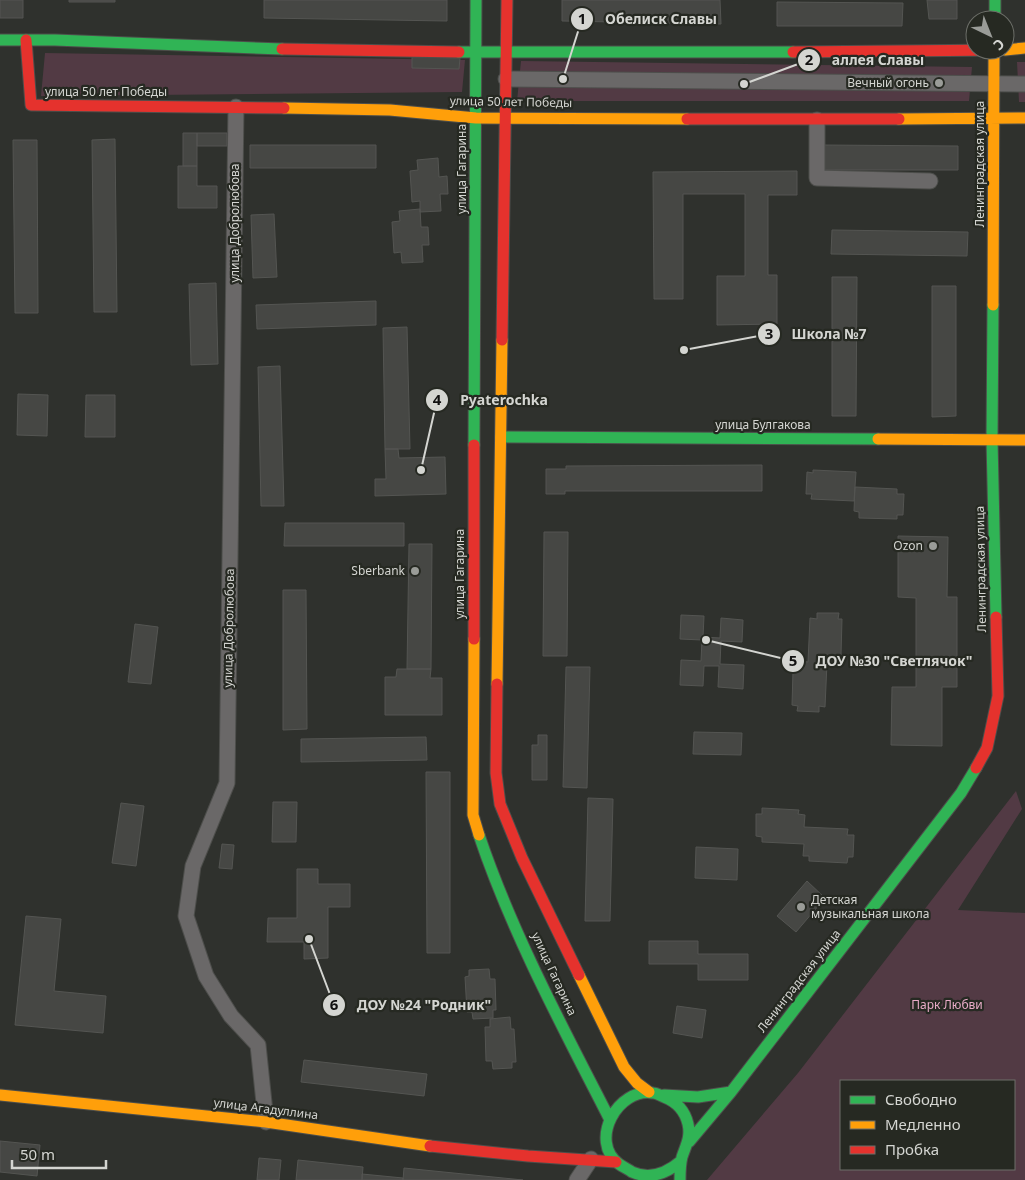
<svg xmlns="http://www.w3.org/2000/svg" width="1025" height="1180" font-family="'Noto Sans',sans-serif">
	<rect width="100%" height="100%" fill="#2f312d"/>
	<path fill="#523a44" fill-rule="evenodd" d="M 45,53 L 465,60 L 462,92 L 41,96 Z
		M 521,61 L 972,67 L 969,101 L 517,101 Z
		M 1017,62 L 1025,62 L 1025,102 L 1019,102 Z
		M 1016,791 L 1022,809 L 958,910 L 1025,913 L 1025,1180 L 707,1180 L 798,1073 ZM 1014,1081 L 1014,1169 L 841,1169 L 841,1081 Z"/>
	<path fill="#464744" stroke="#545552" d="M 0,0 L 23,0 L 23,18 L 0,18 Z
		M 69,0 L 115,0 L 115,2 L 69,2 Z
		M 264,0 L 447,0 L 447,21 L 264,18 Z
		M 562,0 L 720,0 L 721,24 L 562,21 Z
		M 927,0 L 957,0 L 957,19 L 929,19 Z
		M 777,2 L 903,3 L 902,26 L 777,26 Z
		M 412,57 L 460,58 L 459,69 L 412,68 Z
		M 183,133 L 197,133 L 197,166 L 183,166 Z
		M 197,133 L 227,133 L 227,146 L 197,146 Z
		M 115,139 L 117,312 L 94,312 L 92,140 Z
		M 13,140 L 37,140 L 38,313 L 15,313 Z
		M 250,145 L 376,145 L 376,168 L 250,168 Z
		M 822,145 L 958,146 L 958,170 L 822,170 Z
		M 438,158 L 439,177 L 447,176 L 448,194 L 440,194 L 441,211 L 420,212 L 420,201 L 412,202 L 410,171 L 418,170 L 417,160 Z
		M 178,166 L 197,166 L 197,186 L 217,186 L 217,208 L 178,208 Z
		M 797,171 L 797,195 L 768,195 L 768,275 L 777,275 L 777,324 L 717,325 L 717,276 L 745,276 L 745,194 L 683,194 L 683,299 L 654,299 L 653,172 Z
		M 420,209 L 421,227 L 428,227 L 429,245 L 422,245 L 423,262 L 402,263 L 401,252 L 394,253 L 392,222 L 400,221 L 399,211 Z
		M 274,214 L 277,277 L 253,278 L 251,215 Z
		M 832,230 L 968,232 L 967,256 L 831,254 Z
		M 832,277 L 857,277 L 856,416 L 832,416 Z
		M 216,283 L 218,364 L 191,365 L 189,284 Z
		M 932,286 L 956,286 L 956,416 L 932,417 Z
		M 376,301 L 376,325 L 257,329 L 256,305 Z
		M 407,327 L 410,449 L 385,449 L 383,328 Z
		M 280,366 L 284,506 L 261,506 L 258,367 Z
		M 18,394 L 48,395 L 47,436 L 17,435 Z
		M 86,395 L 115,395 L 115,437 L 85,437 Z
		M 385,449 L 398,449 L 399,458 L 445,457 L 446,494 L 375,496 L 375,479 L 386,479 Z
		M 762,465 L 762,491 L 565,491 L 565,494 L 546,494 L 546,469 L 566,469 L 566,466 Z
		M 813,470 L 856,472 L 854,501 L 811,499 L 812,494 L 806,494 L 807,472 L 813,473 Z
		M 855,487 L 897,489 L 897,494 L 904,494 L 903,515 L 897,515 L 897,519 L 859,518 L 859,512 L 854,511 Z
		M 285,523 L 404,523 L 404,546 L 284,546 Z
		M 544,532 L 568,532 L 567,656 L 543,656 Z
		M 898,536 L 948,537 L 947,597 L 957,597 L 957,687 L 942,687 L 942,746 L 891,745 L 892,687 L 916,687 L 916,598 L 898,597 Z
		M 409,544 L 432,544 L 431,669 L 407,669 Z
		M 283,590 L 306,590 L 307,729 L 283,730 Z
		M 817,613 L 839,613 L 838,619 L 842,619 L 841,655 L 836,655 L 836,663 L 827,663 L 825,707 L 819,706 L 819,712 L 797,711 L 798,706 L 792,705 L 793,671 L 799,671 L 799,661 L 808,662 L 810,618 L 817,619 Z
		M 681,615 L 704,616 L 703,637 L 720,638 L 721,618 L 743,620 L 742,642 L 721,641 L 720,664 L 744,665 L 743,689 L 718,687 L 719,666 L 704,666 L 703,686 L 680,685 L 681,660 L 701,661 L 702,640 L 680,639 Z
		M 135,624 L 158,627 L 151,684 L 128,682 Z
		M 566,667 L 590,667 L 587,788 L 563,787 Z
		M 397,669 L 431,669 L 430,678 L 442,678 L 442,715 L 385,715 L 385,677 L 396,677 Z
		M 694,732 L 742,733 L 741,755 L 693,754 Z
		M 538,735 L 547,735 L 547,780 L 532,780 L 532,745 L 538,745 Z
		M 426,737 L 427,760 L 301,762 L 301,739 Z
		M 426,772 L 450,772 L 450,953 L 427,953 Z
		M 588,798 L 613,799 L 610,921 L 585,921 Z
		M 273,802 L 297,802 L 296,842 L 272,842 Z
		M 121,803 L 144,806 L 136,866 L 112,863 Z
		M 762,808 L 799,810 L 798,814 L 805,815 L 804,827 L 848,829 L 847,835 L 854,835 L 853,857 L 848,857 L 847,863 L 809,861 L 809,856 L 803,856 L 804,844 L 762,842 L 762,837 L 756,836 L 756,814 L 762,814 Z
		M 222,844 L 234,845 L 232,869 L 219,868 Z
		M 696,847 L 738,849 L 737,880 L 695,878 Z
		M 297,869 L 318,869 L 318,884 L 350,884 L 350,907 L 328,907 L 328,958 L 304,959 L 304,942 L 267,942 L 268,918 L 297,918 Z
		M 807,881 L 825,898 L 796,932 L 777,916 Z
		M 26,916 L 61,919 L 54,991 L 106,996 L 103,1033 L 15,1025 Z
		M 649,941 L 698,941 L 698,954 L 748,954 L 748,980 L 698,980 L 698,964 L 649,964 Z
		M 489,969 L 490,979 L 495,979 L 496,1010 L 493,1010 L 493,1018 L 473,1019 L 472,1012 L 467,1012 L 465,977 L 469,976 L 469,970 Z
		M 677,1006 L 706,1010 L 702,1038 L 673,1033 Z
		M 510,1017 L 511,1029 L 514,1029 L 516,1062 L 512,1062 L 512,1068 L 493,1069 L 492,1061 L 486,1061 L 485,1027 L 490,1027 L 490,1019 Z
		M 304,1060 L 427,1074 L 424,1096 L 301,1082 Z
		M 0,1141 L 40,1145 L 37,1176 L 0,1172 Z
		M 259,1158 L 281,1160 L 279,1180 L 257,1180 Z
		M 298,1160 L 363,1167 L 362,1180 L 296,1180 Z
		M 404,1168 L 523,1180 L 403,1180 Z
		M 362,1174 L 403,1178 L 403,1180 L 362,1180 Z"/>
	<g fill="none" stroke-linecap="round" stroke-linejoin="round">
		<g stroke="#4d4e4b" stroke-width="17">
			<path id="street" d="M 506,79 L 1025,84
				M 236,107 L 227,783 L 193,866 L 186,916 L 206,976 L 231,1016 L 258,1045 L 266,1122
				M 817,120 L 817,178 L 930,181
				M 577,1180 L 591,1159"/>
		</g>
		<g stroke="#4d4e4b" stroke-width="13">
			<path id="fast" d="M 995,0 L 995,20
				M 0,40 L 55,40 L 282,49
				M 459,52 L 793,52
				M 993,305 L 992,440 L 996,617
				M 501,437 L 878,439
				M 474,445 L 476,0
				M 479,835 C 512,933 562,1026 609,1118
				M 664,1095 L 698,1097 L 731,1092
				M 689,1142 L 731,1092 L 961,793 L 976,768
				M 680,1180 C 680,1172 680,1165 682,1157 C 686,1145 691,1137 688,1124 C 685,1111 677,1102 664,1097 C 661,1096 657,1093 653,1093 C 618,1087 588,1141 619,1164 C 623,1167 628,1169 632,1172 C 650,1180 667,1173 681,1161"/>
		</g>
		<g stroke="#4d4e4b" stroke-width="13">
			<path id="slow" d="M 1005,50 L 1025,48
				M 284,108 L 390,110 L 476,118 L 687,119
				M 899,119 L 1025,118
				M 993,305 L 994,50
				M 878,439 L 1025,440
				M 474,639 L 473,815 L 479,835
				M 497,684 L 502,340
				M 579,975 L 624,1067 L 637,1083 L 649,1092
				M 0,1095 L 266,1122 L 430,1146"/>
		</g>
		<g stroke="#4d4e4b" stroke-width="13">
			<path id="jam" d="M 26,40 L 31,105 L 284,108
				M 282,49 L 459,52
				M 793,52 L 999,50
				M 687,119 L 899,119
				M 502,340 L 507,0
				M 474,639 L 474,445
				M 497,684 L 496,773 L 500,804 L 522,858 L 579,975
				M 976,768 L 987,748 L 998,696 L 996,617
				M 430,1146 L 528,1156 L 616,1162"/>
		</g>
		<use href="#street" stroke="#6a6868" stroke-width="15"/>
		<use href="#fast" stroke="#30b455" stroke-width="11"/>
		<use href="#slow" stroke="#ff9f0a" stroke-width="11"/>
		<use href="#jam" stroke="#e5322d" stroke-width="11"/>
	</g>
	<g fill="#9a9c98" stroke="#262922" stroke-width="2">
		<circle cx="939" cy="83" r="5"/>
		<circle cx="933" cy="546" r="5"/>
		<circle cx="415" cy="571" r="5"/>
		<circle cx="801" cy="907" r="5"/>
	</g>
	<g text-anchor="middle" stroke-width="4.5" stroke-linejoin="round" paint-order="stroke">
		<g font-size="12" fill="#d4d5d1" stroke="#262922" text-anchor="end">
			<text x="929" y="87">Вечный огонь</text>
			<text x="923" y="550">Ozon</text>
			<text x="405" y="575">Sberbank</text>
			<text x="811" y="904" text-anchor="start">Детская<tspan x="811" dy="14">музыкальная школа</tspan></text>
		</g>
		<g font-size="12" fill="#d4d5d1" stroke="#262922">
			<text x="106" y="96">улица 50 лет Победы</text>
			<text transform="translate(511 102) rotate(1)" y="4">улица 50 лет Победы</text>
			<text transform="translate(980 164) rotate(-90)" y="4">Ленинградская улица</text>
			<text transform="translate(462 169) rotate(-90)" y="4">улица Гагарина</text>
			<text transform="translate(235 223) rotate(-90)" y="4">улица Добролюбова</text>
			<text x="763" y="429">улица Булгакова</text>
			<text transform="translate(981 569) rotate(-91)" y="4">Ленинградская улица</text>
			<text transform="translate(460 574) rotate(-90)" y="4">улица Гагарина</text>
			<text transform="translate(229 628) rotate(-89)" y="4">улица Добролюбова</text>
			<text transform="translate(554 974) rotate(65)" y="4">улица Гагарина</text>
			<text transform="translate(799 981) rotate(-52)" y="4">Ленинградская улица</text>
			<text transform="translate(266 1109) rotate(7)" y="4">улица Агадуллина</text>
		</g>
		<g font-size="12" fill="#e8abc7" stroke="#262922">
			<text x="947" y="1009">Парк Любви</text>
		</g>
	</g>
	<path fill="none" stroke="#d4d5d1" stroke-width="2" d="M563 79L582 19M744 84L809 60M684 350L769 334M421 470L437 400M706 640L793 661M309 939L334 1005"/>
	<g fill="#d4d5d1" stroke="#262922" stroke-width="2">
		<circle cx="563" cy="79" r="5"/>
		<circle cx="744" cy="84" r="5"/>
		<circle cx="684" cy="350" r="5"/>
		<circle cx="421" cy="470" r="5"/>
		<circle cx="706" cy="640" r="5"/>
		<circle cx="309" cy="939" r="5"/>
		<circle cx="582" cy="19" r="12"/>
		<circle cx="809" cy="60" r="12"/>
		<circle cx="769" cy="334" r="12"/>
		<circle cx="437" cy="400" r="12"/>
		<circle cx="793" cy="661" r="12"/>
		<circle cx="334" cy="1005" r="12"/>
	</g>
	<g font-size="15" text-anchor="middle" font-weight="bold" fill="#111">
		<text x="582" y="24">1</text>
		<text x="809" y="65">2</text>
		<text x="769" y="339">3</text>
		<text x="437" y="405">4</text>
		<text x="793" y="666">5</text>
		<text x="334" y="1010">6</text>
	</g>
	<g font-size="14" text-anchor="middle" font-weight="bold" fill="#d4d5d1" stroke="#262922" stroke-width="4.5" stroke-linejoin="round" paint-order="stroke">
		<text x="661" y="24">Обелиск Славы</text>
		<text x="878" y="65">аллея Славы</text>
		<text x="829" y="339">Школа №7</text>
		<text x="504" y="405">Pyaterochka</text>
		<text x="894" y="666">ДОУ №30 "Светлячок"</text>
		<text x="424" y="1010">ДОУ №24 "Родник"</text>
	</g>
	<rect x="840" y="1080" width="175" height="90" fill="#262922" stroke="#6c6e68"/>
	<rect x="850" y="1096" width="25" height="8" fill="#30b455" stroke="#6c6e68"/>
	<text x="885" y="1105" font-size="15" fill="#d4d5d1">Свободно</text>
	<rect x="850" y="1121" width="25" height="8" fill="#ff9f0a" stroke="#6c6e68"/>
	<text x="885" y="1130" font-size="15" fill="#d4d5d1">Медленно</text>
	<rect x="850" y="1146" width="25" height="8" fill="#e5322d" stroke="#6c6e68"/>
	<text x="885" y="1155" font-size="15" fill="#d4d5d1">Пробка</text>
	<g transform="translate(990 35) rotate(137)"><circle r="24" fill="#262922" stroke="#6c6e68"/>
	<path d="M0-4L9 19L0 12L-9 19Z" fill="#9a9c98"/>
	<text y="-8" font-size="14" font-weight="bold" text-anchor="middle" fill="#d4d5d1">С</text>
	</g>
	<path d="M12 1160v8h94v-8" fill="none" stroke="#d4d5d1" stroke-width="2.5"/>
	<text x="20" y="1160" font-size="15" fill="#d4d5d1" stroke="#262922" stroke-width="4" paint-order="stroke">50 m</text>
</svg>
